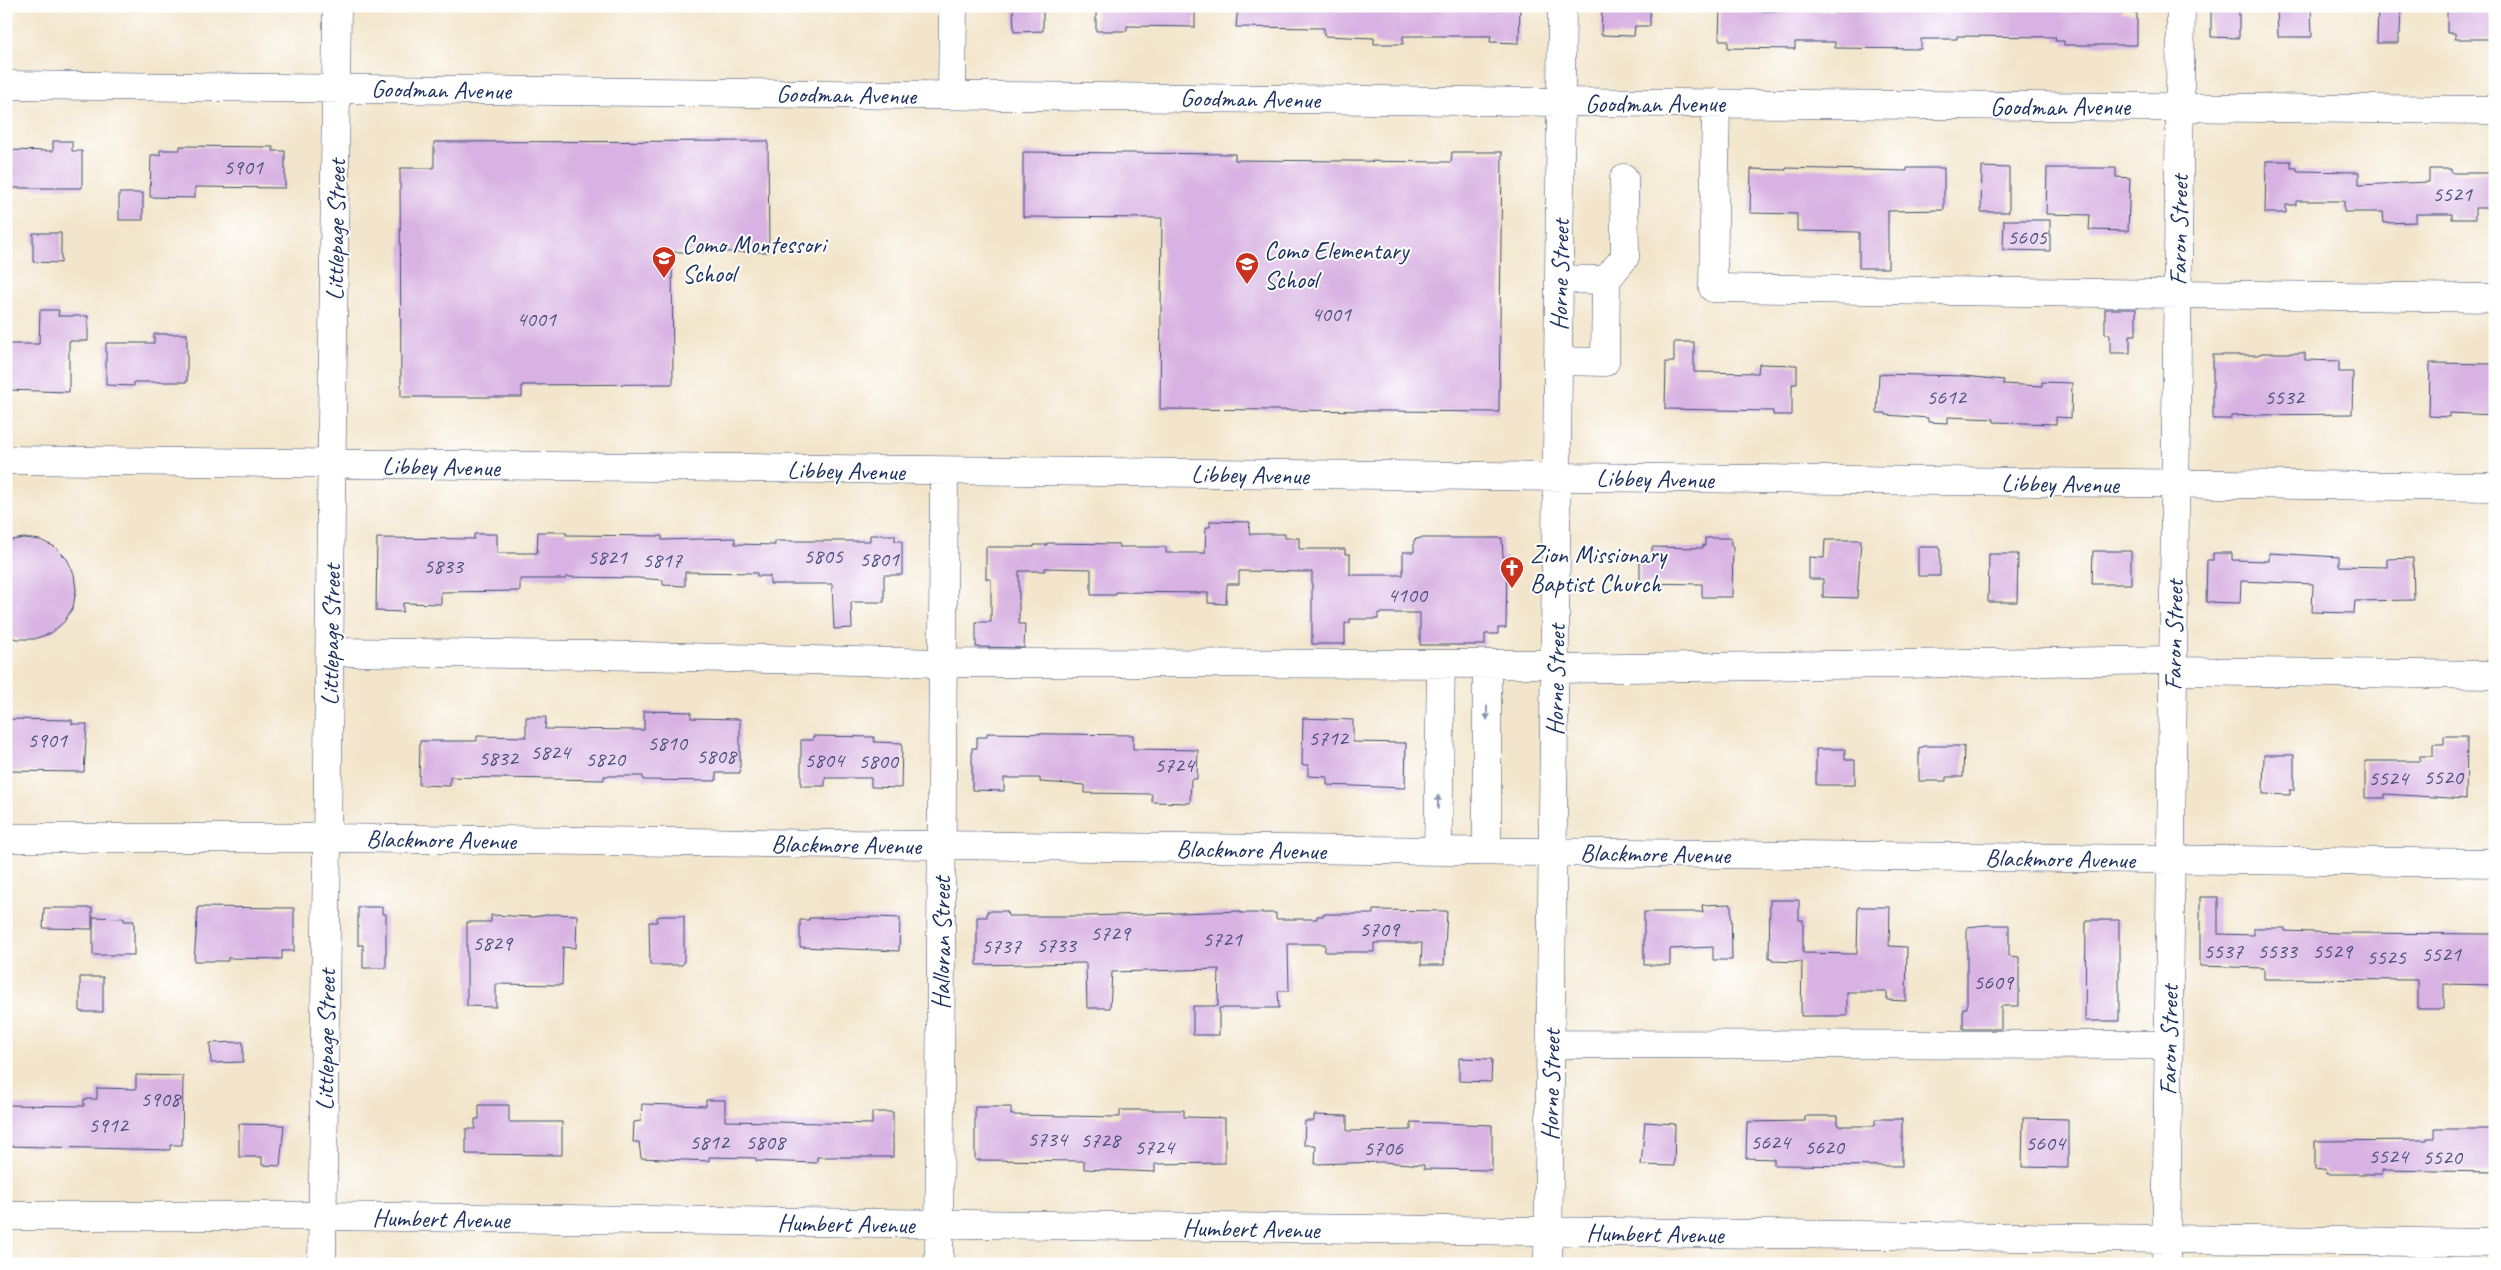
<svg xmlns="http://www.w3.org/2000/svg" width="2501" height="1270" font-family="Caveat,sans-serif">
	<rect width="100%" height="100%" fill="#fff"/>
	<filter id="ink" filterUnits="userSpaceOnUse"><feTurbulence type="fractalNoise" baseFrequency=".02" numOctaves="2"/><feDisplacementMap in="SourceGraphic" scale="10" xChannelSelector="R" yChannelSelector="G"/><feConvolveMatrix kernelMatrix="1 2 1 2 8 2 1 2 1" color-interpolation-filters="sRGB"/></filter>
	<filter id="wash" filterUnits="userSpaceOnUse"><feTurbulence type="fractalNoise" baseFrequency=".0096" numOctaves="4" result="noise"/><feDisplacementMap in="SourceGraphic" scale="20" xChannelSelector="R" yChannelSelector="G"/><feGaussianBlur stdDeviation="1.12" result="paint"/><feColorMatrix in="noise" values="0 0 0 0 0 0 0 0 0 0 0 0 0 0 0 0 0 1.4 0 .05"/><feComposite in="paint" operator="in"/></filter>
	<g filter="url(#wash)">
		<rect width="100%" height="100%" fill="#f2e5cb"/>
		<g id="blocks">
			<path fill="#d8b2e2" d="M 1013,6 L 1043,6 L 1043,31 L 1014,32 Z
				M 1096,6 L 1195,6 L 1195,27 L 1127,26 L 1127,31 L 1096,31 Z
				M 1238,6 L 1520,6 L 1519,43 L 1490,42 L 1491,36 L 1403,36 L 1403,44 L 1374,44 L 1374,38 L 1324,36 L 1324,28 L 1236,27 Z
				M 1608,6 L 1650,6 L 1650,26 L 1635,26 L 1634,36 L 1601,35 L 1602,11 L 1608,11 Z
				M 1720,6 L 1754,6 L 1753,11 L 1834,11 L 1834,6 L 2122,8 L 2122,12 L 2137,13 L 2137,45 L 2064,45 L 2064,41 L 2055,41 L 2056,37 L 1957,36 L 1957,39 L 1921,39 L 1921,49 L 1835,48 L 1835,42 L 1795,42 L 1795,49 L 1728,48 L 1728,40 L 1719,40 Z
				M 2211,6 L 2239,6 L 2239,38 L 2211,37 Z
				M 2277,6 L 2311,6 L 2312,37 L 2278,37 Z
				M 2378,6 L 2401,6 L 2400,34 L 2398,34 L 2398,43 L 2377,43 Z
				M 2447,6 L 2495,6 L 2495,39 L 2455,39 L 2455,33 L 2447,33 Z
				M 53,141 L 72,141 L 72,151 L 82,151 L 82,188 L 6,188 L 6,150 L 53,151 Z
				M 768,141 L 769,252 L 672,252 L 673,384 L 522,385 L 522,397 L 401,397 L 400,168 L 434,168 L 434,142 Z
				M 180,146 L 273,147 L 273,151 L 285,151 L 285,188 L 195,187 L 195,198 L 150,197 L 151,155 L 160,155 L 160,150 L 180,150 Z
				M 1023,152 L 1235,154 L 1235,160 L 1451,162 L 1452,152 L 1502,152 L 1499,412 L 1160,409 L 1162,218 L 1023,217 Z
				M 2266,161 L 2291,161 L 2291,168 L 2297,168 L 2297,171 L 2359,172 L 2359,185 L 2429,182 L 2429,169 L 2451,169 L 2451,173 L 2495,173 L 2495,208 L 2475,208 L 2475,219 L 2452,219 L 2452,214 L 2416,214 L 2416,222 L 2384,223 L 2383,212 L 2344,212 L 2344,201 L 2296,201 L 2296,205 L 2286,205 L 2286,213 L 2265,213 Z
				M 1982,167 L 2009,168 L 2009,212 L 1981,212 Z
				M 1786,168 L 1907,171 L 1907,168 L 1944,168 L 1944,210 L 1888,211 L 1888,268 L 1859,268 L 1859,232 L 1797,231 L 1797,214 L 1750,213 L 1751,169 L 1786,170 Z
				M 2047,168 L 2116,168 L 2116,177 L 2130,178 L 2128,231 L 2089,230 L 2090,215 L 2046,214 Z
				M 119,193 L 143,193 L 143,220 L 119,220 Z
				M 2004,220 L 2050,220 L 2050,251 L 2003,250 Z
				M 33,233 L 61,233 L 61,263 L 33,262 Z
				M 2105,309 L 2136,309 L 2136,335 L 2130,335 L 2130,353 L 2110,353 L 2110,334 L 2105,334 Z
				M 40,310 L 59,310 L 58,316 L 88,316 L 88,341 L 69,341 L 69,392 L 6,390 L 6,344 L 39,344 Z
				M 154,334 L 187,334 L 187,382 L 134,382 L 134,386 L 106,385 L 106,343 L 154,343 Z
				M 1674,342 L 1694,342 L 1694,372 L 1758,373 L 1759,364 L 1797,365 L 1797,384 L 1792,384 L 1792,415 L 1773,415 L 1773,411 L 1665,409 L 1666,362 L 1674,362 Z
				M 2262,353 L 2305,353 L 2305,360 L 2339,361 L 2339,372 L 2353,372 L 2352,414 L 2256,415 L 2231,416 L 2231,419 L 2213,419 L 2213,355 L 2257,355 Z
				M 2430,363 L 2495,364 L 2495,415 L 2449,413 L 2449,417 L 2429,416 Z
				M 1879,374 L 1964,376 L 2004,380 L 2003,384 L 2042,386 L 2042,382 L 2072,383 L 2071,418 L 2056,417 L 2056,424 L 1994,422 L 1994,419 L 1948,417 L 1948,423 L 1928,422 L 1928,418 L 1886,415 L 1886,413 L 1877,413 Z
				M 1210,521 L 1250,522 L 1249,534 L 1285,534 L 1285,538 L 1299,538 L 1299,549 L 1345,549 L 1345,554 L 1350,554 L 1350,575 L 1403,575 L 1403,552 L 1414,552 L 1414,540 L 1420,538 L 1502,538 L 1503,557 L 1507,557 L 1506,628 L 1498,628 L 1498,634 L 1485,634 L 1485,645 L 1420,645 L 1420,613 L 1378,613 L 1378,619 L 1350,619 L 1350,623 L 1345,623 L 1345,644 L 1312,644 L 1312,572 L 1239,571 L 1239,584 L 1227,584 L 1226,604 L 1208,603 L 1208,593 L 1116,592 L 1116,595 L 1091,595 L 1091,569 L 1045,568 L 1045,571 L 1019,571 L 1019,624 L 1025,624 L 1024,648 L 976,647 L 976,622 L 991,622 L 991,579 L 986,579 L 986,547 L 1034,547 L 1034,545 L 1047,545 L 1047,543 L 1119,544 L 1119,547 L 1166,547 L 1166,553 L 1205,553 L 1206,527 L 1210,527 Z
				M 538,532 L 566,532 L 566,535 L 662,536 L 662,540 L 735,538 L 735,544 L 775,545 L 775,541 L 870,541 L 870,535 L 895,535 L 895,541 L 902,541 L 902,575 L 884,575 L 884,602 L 851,602 L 852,628 L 834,629 L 832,584 L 770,584 L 770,576 L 757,576 L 757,573 L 685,572 L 685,586 L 663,585 L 663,580 L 638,578 L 566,577 L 566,579 L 520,579 L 520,591 L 441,592 L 441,604 L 403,603 L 403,612 L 376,611 L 377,538 L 474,539 L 474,534 L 497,534 L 497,553 L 537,553 Z
				M 24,538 L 40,540 L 55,547 L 67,559 L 74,574 L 76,590 L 73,607 L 64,622 L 51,633 L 34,639 L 17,639 L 6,636 L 6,541 Z
				M 1705,538 L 1731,538 L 1731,546 L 1733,546 L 1732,597 L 1702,597 L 1702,584 L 1640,583 L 1640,560 L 1652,560 L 1652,547 L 1703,548 L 1703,545 L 1705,546 Z
				M 1825,540 L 1861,540 L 1857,598 L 1823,597 L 1823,579 L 1809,579 L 1809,557 L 1824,558 Z
				M 1918,547 L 1940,547 L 1940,576 L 1918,576 Z
				M 2093,551 L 2131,551 L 2131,584 L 2092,584 Z
				M 2213,553 L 2232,553 L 2232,560 L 2269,561 L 2269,553 L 2339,557 L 2339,566 L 2387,567 L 2387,559 L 2413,558 L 2414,600 L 2355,601 L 2354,613 L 2312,612 L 2313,584 L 2241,581 L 2240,603 L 2206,602 L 2207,560 L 2213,560 Z
				M 1989,554 L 2018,554 L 2017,602 L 1988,602 Z
				M 644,711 L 691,712 L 691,718 L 740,719 L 740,773 L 716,773 L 716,781 L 643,780 L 643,776 L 604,776 L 604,780 L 450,777 L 450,786 L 419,785 L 420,741 L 477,741 L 477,736 L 526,737 L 526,717 L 546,717 L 545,729 L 644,730 Z
				M 1303,718 L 1353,720 L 1353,742 L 1406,743 L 1405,788 L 1327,785 L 1327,777 L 1308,776 L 1308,765 L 1302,765 Z
				M 6,719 L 72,720 L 72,724 L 87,724 L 84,772 L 7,771 Z
				M 987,733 L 1133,735 L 1133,749 L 1198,750 L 1197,779 L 1191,779 L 1190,803 L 1152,802 L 1152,794 L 1085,793 L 1085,785 L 1040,782 L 1040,778 L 1004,778 L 1004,791 L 972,790 L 972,748 L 977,748 L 977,737 L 987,737 Z
				M 813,736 L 874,737 L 874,742 L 902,743 L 901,788 L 871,787 L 871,778 L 825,778 L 825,786 L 801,786 L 801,740 L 813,740 Z
				M 2444,736 L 2467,736 L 2466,799 L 2385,794 L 2385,798 L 2365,798 L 2365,761 L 2420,761 L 2420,756 L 2433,756 L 2433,744 L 2444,744 Z
				M 1925,746 L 1964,746 L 1963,777 L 1946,777 L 1946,781 L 1919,781 L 1919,748 Z
				M 1816,749 L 1845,749 L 1845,760 L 1855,760 L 1855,785 L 1816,785 Z
				M 2264,755 L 2294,755 L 2294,790 L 2290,790 L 2290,795 L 2263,794 Z
				M 2200,897 L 2218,897 L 2218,934 L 2254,935 L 2254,928 L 2285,928 L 2285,931 L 2339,933 L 2495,934 L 2495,985 L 2444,984 L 2444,1009 L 2418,1009 L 2418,980 L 2264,979 L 2264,968 L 2200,966 Z
				M 1770,900 L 1799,900 L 1799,920 L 1803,920 L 1803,953 L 1857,954 L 1858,907 L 1890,907 L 1889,946 L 1907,947 L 1906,1001 L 1887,1000 L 1887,992 L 1847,992 L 1847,1016 L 1801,1016 L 1802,962 L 1772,961 L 1772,958 L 1769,958 Z
				M 1731,904 L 1732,960 L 1713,960 L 1713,947 L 1670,949 L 1670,965 L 1644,965 L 1644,912 L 1703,912 L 1702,905 Z
				M 198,907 L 294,908 L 294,951 L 282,951 L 282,959 L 228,958 L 228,961 L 194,961 Z
				M 358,907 L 382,907 L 382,914 L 386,914 L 386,968 L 363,968 L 363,945 L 358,945 Z
				M 44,908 L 92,908 L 92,929 L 43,928 Z
				M 1373,910 L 1447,911 L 1444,965 L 1421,965 L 1422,943 L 1374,943 L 1374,952 L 1325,952 L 1325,944 L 1288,944 L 1289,991 L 1278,991 L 1279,1008 L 1219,1008 L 1219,1035 L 1193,1035 L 1193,1006 L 1218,1006 L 1219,969 L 1112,972 L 1110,1008 L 1087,1008 L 1086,963 L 977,965 L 977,917 L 987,917 L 987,911 L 1007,911 L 1008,916 L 1086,916 L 1240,911 L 1240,913 L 1276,913 L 1276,919 L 1317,919 L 1317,916 L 1323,916 L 1323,914 L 1373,914 Z
				M 553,914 L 577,915 L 576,948 L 563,947 L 562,985 L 496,984 L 496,1007 L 467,1006 L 467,922 L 491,922 L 491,915 L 533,917 Z
				M 662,916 L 684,916 L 684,963 L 682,965 L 650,965 L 649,922 L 657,922 L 657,917 Z
				M 93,917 L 124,918 L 124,921 L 134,921 L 134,955 L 93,955 Z
				M 876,917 L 900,918 L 899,951 L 800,947 L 800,920 L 809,920 L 809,918 Z
				M 2086,920 L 2119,920 L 2119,1021 L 2085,1021 Z
				M 1986,925 L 2009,925 L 2009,956 L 2019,957 L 2019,1006 L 2001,1006 L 2001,1029 L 1963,1029 L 1963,1008 L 1967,1008 L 1967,927 Z
				M 80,977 L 103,977 L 103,1012 L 80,1012 Z
				M 243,1042 L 243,1062 L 211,1063 L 210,1043 Z
				M 1459,1058 L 1492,1059 L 1491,1082 L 1459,1081 Z
				M 136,1075 L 183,1076 L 182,1145 L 170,1145 L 170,1150 L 6,1146 L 6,1105 L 84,1106 L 84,1099 L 97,1099 L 97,1088 L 136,1089 Z
				M 706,1100 L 725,1100 L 725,1121 L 872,1124 L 872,1112 L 893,1112 L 893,1157 L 817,1157 L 817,1163 L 756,1161 L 756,1158 L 709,1157 L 709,1161 L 641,1158 L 639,1142 L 633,1142 L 634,1122 L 641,1121 L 642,1104 L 706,1106 Z
				M 479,1105 L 509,1105 L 509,1122 L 562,1122 L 562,1155 L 466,1154 L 466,1129 L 475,1129 L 475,1119 L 479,1119 Z
				M 975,1107 L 1011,1107 L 1011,1115 L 1120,1117 L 1120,1110 L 1184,1110 L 1184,1117 L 1225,1118 L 1225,1163 L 1155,1164 L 1155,1172 L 1084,1169 L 1084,1161 L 975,1160 Z
				M 1314,1115 L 1347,1116 L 1347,1131 L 1411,1130 L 1411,1122 L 1492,1125 L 1492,1170 L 1424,1169 L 1424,1165 L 1382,1162 L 1315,1164 L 1316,1145 L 1304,1145 L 1305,1121 L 1314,1121 Z
				M 1805,1116 L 1838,1116 L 1838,1126 L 1875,1126 L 1875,1119 L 1902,1119 L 1902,1166 L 1774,1165 L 1774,1159 L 1746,1158 L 1747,1122 L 1805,1121 Z
				M 2023,1118 L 2068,1119 L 2068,1168 L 2022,1167 Z
				M 1645,1122 L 1675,1124 L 1674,1166 L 1641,1165 Z
				M 239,1124 L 284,1125 L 280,1166 L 262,1165 L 262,1157 L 239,1157 Z
				M 2434,1129 L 2495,1129 L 2495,1170 L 2492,1172 L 2382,1170 L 2382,1174 L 2326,1174 L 2326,1169 L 2315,1170 L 2315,1141 L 2427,1140 L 2427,1138 L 2434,1138 Z"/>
		</g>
	</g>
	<g filter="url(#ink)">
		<use href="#blocks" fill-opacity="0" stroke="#3b4a6e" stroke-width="1"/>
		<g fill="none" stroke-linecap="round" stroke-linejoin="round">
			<g stroke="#3b4a6e" stroke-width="29">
				<path id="minor" d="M 6,85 L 1561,102 L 2495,110
					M 952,95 L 953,6
					M 1716,103 L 1713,288 L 2495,298
					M 1606,280 L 1625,257 L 1624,178
					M 1558,361 L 1605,362 L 1606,280 L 1559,279
					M 6,460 L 2495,487
					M 330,652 L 594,655 L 943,663 L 1555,664
					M 1487,664 L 1487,851
					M 1555,669 L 2173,660
					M 2173,671 L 2495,675
					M 6,838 L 327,838 L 2495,863
					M 1438,851 L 1441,664
					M 1551,1044 L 2168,1045
					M 6,1216 L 323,1216 L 2495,1243
					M 322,1264 L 337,6
					M 939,1264 L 944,472
					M 1548,1264 L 1562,6
					M 2166,1264 L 2181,6"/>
			</g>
			<use href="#minor" stroke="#fff" stroke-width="28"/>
		</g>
		<defs><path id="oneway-solid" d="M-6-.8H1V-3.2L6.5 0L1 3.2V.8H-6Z" transform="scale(1.25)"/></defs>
		<g fill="#8d97ae">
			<use href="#oneway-solid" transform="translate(1487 713) rotate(90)"/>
			<use href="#oneway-solid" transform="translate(1438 802) rotate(-89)"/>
		</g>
	</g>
	<defs>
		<g id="school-pin" transform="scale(1.25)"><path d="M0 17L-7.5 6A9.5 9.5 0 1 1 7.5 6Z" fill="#c8321e" stroke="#fff"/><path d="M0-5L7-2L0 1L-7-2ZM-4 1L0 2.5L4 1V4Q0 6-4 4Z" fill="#fff"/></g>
		<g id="church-pin" transform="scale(1.25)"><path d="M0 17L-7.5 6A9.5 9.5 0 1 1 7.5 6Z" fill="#c8321e" stroke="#fff"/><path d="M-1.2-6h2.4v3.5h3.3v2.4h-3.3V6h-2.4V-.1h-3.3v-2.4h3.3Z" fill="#fff"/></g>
	</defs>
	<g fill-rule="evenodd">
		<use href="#school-pin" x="664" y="258"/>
		<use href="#school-pin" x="1247" y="264"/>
		<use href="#church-pin" x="1512" y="568"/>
	</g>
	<g text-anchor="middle" stroke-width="4" stroke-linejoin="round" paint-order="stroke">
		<g font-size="22" fill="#4a507f">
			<text x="243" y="174">5901</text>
			<text x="2452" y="201">5521</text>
			<text x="2027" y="244">5605</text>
			<text x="1331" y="321">4001</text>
			<text x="536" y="326">4001</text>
			<text x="1946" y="404">5612</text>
			<text x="2284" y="404">5532</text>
			<text x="823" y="563">5805</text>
			<text x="607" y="564">5821</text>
			<text x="879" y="566">5801</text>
			<text x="662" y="567">5817</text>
			<text x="443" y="573">5833</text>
			<text x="1407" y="602">4100</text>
			<text x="1328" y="745">5712</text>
			<text x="47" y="747">5901</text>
			<text x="667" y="750">5810</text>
			<text x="550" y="759">5824</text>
			<text x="716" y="763">5808</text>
			<text x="498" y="765">5832</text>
			<text x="605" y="766">5820</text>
			<text x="824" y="767">5804</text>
			<text x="878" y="768">5800</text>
			<text x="1174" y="772">5724</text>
			<text x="2443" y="784">5520</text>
			<text x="2388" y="785">5524</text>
			<text x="1379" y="936">5709</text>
			<text x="1110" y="940">5729</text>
			<text x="1222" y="946">5721</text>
			<text x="492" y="950">5829</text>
			<text x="1056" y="952">5733</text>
			<text x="1001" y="953">5737</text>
			<text x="2223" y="958">5537</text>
			<text x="2277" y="958">5533</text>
			<text x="2332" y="958">5529</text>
			<text x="2441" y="961">5521</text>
			<text x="2386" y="964">5525</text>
			<text x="1993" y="989">5609</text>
			<text x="160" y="1106">5908</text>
			<text x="108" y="1132">5912</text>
			<text x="1047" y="1146">5734</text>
			<text x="1100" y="1147">5728</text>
			<text x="709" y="1149">5812</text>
			<text x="765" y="1149">5808</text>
			<text x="1770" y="1149">5624</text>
			<text x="2045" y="1150">5604</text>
			<text x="1154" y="1154">5724</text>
			<text x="1824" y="1154">5620</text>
			<text x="1383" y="1155">5706</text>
			<text x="2388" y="1163">5524</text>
			<text x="2442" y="1164">5520</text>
		</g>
		<g font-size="25" fill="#1b2f5e" stroke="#fff">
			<text transform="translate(441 89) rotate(1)" y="9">Goodman Avenue</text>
			<text transform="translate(846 94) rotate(1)" y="9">Goodman Avenue</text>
			<text transform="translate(1250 98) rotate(1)" y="9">Goodman Avenue</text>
			<text x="1655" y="112">Goodman Avenue</text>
			<text x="2060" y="115">Goodman Avenue</text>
			<text transform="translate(335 230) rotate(-89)" y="9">Littlepage Street</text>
			<text transform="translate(2178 230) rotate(-89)" y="9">Faron Street</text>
			<text transform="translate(1559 275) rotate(-89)" y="9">Horne Street</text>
			<text transform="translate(441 466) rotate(1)" y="9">Libbey Avenue</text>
			<text transform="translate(846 470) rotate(1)" y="9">Libbey Avenue</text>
			<text transform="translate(1250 474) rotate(1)" y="9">Libbey Avenue</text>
			<text transform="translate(1655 478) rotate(1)" y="9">Libbey Avenue</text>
			<text transform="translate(2060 483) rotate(1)" y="9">Libbey Avenue</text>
			<text transform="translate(330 635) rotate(-89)" y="9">Littlepage Street</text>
			<text transform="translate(2173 635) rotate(-89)" y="9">Faron Street</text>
			<text transform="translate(1555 680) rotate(-89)" y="9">Horne Street</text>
			<text transform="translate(441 839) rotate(1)" y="9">Blackmore Avenue</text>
			<text transform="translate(846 844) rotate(1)" y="9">Blackmore Avenue</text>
			<text transform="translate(1251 849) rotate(1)" y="9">Blackmore Avenue</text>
			<text transform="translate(1655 853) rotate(1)" y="9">Blackmore Avenue</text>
			<text transform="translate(2060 858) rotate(1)" y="9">Blackmore Avenue</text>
			<text transform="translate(941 943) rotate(-90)" y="9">Halloran Street</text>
			<text transform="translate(325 1040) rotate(-89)" y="9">Littlepage Street</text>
			<text transform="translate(2168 1040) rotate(-89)" y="9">Faron Street</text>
			<text transform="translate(1550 1085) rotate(-89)" y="9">Horne Street</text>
			<text transform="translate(441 1218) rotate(1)" y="9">Humbert Avenue</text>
			<text transform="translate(846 1223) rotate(1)" y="9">Humbert Avenue</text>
			<text transform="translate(1251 1228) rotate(1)" y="9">Humbert Avenue</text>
			<text transform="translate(1655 1233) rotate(1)" y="9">Humbert Avenue</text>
		</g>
		<g font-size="25" fill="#1b2f5e" stroke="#fff" text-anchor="start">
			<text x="682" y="253">Como Montessori<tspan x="682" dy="29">School</tspan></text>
			<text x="1264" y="259">Como Elementary<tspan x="1264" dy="29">School</tspan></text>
			<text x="1530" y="563">Zion Missionary<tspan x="1530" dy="29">Baptist Church</tspan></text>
		</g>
	</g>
	<rect width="2501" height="1270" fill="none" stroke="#fff" stroke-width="25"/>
</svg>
